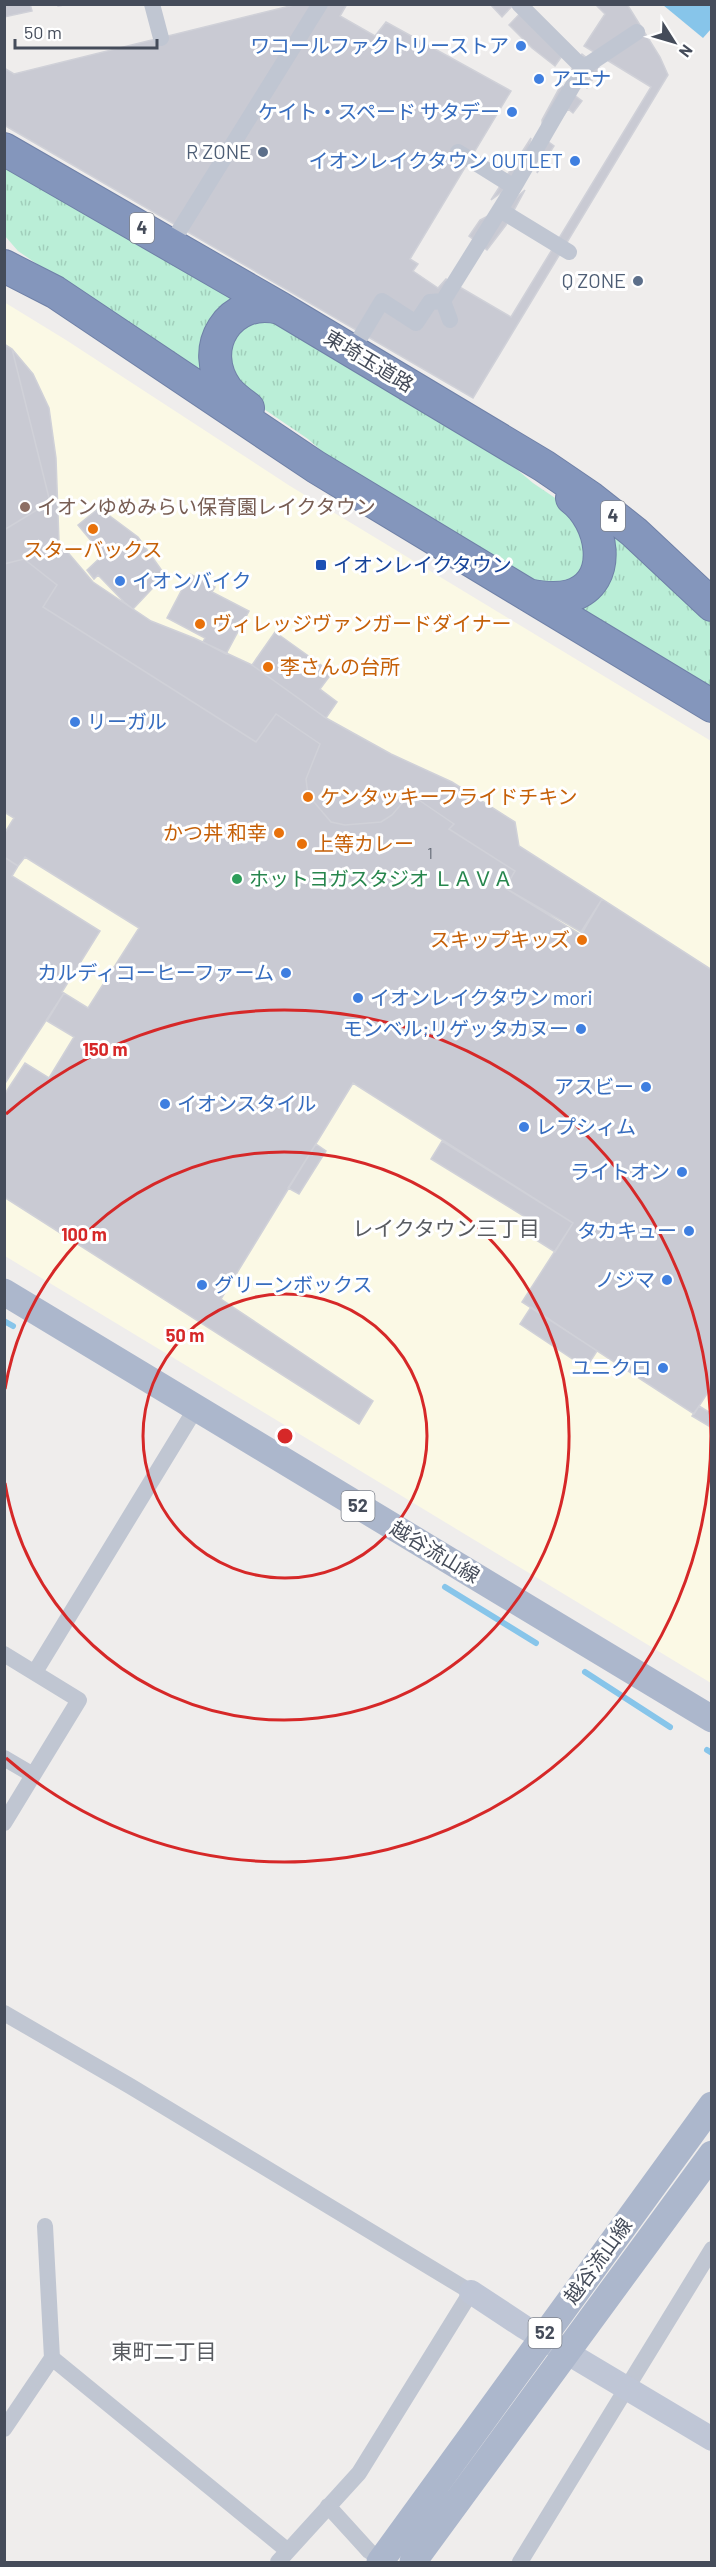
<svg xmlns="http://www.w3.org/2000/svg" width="716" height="2567" font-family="Barlow,'Noto Sans JP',sans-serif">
	<defs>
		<pattern id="grass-tufts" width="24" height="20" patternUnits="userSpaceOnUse" patternTransform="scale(1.5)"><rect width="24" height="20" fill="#baeed7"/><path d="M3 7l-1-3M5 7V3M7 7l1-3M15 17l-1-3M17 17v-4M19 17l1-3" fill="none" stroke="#a1cebb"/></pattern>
	</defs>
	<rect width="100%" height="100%" fill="#efedec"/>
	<path fill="#fbf9e5" d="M 4,302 L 66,340 L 290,486 L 711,741 L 711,1683 L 5,1256 Z"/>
	<path fill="url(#grass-tufts)" d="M 5,162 L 242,297 L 203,340 L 200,359 L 202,377 L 18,251 L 5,236 Z
		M 271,319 L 483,441 L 533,483 L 567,506 L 577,518 L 587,563 L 570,583 L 541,585 L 342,469 L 308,439 L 242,394 L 228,374 C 233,330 225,329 271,319 Z
		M 606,521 L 651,560 L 711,623 L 711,696 L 568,609 Z"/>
	<path fill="#87c5ea" d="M 663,5 L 711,5 L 711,29 L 703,38 Z"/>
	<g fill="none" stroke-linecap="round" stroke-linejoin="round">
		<path stroke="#87c5ea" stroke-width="6" d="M 4,1321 L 13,1326
			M 445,1587 L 536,1643
			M 585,1672 L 670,1727
			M 707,1750 L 712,1753"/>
	</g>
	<path fill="#c9cad3" stroke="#d0d1d8" stroke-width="1.5" fill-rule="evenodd" d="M 4,4 L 627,4 L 660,57 L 668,75 L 473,398 L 4,125 Z
		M 30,4 L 57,4 L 58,6 L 71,4 L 298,4 L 14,74 L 4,68 L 4,17 L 32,11 Z
		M 347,4 L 490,4 L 502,17 L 514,4 L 595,4 L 605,14 L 584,46 L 651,87 L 511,317 L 446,279 L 438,288 L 413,271 L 418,264 L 410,259 L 511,91 L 386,22 L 375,36 L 340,16 ZM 527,6 L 567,49 L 555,66 L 532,48 L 509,25 ZM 582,54 L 600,68 L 587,88 L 568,75 ZM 561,85 L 582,101 L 573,113 L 568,109 L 546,140 L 554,146 L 537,173 L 543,144 L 542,120 ZM 531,138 L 528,153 L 502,192 L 491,200 ZM 525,190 L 506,225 L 487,250 L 469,236 L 480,220 L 507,206 Z
		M 4,344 L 12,349 L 50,502 L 4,530 Z
		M 12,349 L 33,374 L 49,408 L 56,458 L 59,542 L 93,582 L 151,621 L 194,638 L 252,665 L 326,718 L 391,754 L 452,782 L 515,822 L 519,846 L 602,899 L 581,935 L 505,888 L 515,871 L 449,829 L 454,824 L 410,794 L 392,815 L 381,822 L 345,825 L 331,822 L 308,795 L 306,779 L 320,744 L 276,714 L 256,742 L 43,607 L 57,585 L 24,559 L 4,564 L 4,530 L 50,502 Z
		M 99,508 L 138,537 L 165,575 L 133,609 L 124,602 L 98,575 L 94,579 L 87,570 L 103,555 L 78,525 Z
		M 24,559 L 57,585 L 43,607 L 256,742 L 276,714 L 320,744 L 306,779 L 308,795 L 331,822 L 345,825 L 381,822 L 392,815 L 410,794 L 454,824 L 449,829 L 515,871 L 505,888 L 581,932 L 602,899 L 712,970 L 712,1386 L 694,1414 L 522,1302 L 573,1223 L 353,1083 L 221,1299 L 373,1401 L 359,1424 L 4,1197 L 4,1095 L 25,1063 L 49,1078 L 74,1037 L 47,1021 L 64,993 L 88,1008 L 139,928 L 25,857 L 18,866 L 4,857 L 4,834 L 14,818 L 4,812 L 4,564 Z
		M 190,574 L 215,587 L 212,592 L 249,611 L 226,654 L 203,642 L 205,638 L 167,618 Z
		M 275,632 L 332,673 L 320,689 L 337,702 L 326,718 L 252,665 Z
		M 4,857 L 18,866 L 12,876 L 100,931 L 62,992 L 64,993 L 4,1085 Z
		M 442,1141 L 573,1223 L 555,1252 L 522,1231 L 530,1220 L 431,1159 Z
		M 316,1144 L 326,1151 L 299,1194 L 288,1188 Z
		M 531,1307 L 597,1351 L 586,1368 L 520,1324 Z
		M 699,1406 L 712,1414 L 712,1428 L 692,1416 Z"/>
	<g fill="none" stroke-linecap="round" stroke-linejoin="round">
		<g stroke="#6f80a7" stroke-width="34">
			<path id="highway" d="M 4,149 L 280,308 L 544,466 L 591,498 L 634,532 L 712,605
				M 4,266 L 55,292 L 316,467 L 712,706
				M 248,408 C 241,403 233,397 227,390 C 196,348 230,295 280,308
				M 528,595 C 542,598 556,600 570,596 C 616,582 602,520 572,498"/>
		</g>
		<path stroke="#c0c6d2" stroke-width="16" d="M 152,4 L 161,38
			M 519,4 L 583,68
			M 458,152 L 514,187
			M 500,210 L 569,252
			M 177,234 L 320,4
			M 443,301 L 450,320
			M 358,341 L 382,301 L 416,323 L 430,302 L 443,301 L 514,187 L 583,68 L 637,32
			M 4,1654 L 79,1700 L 4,1823
			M 35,1672 L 196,1408
			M 4,1758 L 33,1775
			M 4,2013 L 130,2086 L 471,2292 L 359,2473 L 278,2562
			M 45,2226 L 52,2358 L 288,2551
			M 4,2429 L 52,2358
			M 328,2506 L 369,2551 L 382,2560
			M 520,2562 L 712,2249"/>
		<path stroke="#bfc6d6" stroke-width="24" d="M 471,2292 L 524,2327 L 712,2439"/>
		<path stroke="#acb7cc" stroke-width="27" d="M 4,1292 L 712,1719
			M 380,2562 L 712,2105
			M 413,2562 L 712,2154"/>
		<use href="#highway" stroke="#8496bc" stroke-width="32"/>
	</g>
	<g fill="none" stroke="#d62828" stroke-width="3">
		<circle cx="285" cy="1436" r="142"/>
		<path d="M5 1389A284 284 0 1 1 5 1483"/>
		<path d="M6 1114A426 426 0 1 1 6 1758"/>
	</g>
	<g fill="#3f7fe0" stroke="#fff" stroke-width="2">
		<circle cx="521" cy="46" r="6"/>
		<circle cx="539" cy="79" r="6"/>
		<circle cx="512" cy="112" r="6"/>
		<circle cx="575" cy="161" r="6"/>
		<circle cx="120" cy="581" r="6"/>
		<circle cx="75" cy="722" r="6"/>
		<circle cx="286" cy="973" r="6"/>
		<circle cx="358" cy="998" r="6"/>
		<circle cx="581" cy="1029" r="6"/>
		<circle cx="646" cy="1087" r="6"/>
		<circle cx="165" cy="1104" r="6"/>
		<circle cx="524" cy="1127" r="6"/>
		<circle cx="682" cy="1172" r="6"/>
		<circle cx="689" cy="1231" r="6"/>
		<circle cx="667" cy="1280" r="6"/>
		<circle cx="202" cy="1285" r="6"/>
		<circle cx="663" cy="1368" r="6"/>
	</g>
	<g fill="#5c6f8a" stroke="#fff" stroke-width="2">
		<circle cx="263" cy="152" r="6"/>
		<circle cx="638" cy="281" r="6"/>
	</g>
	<circle fill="#8d6e63" stroke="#fff" stroke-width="2" cx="25" cy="507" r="6"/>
	<g fill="#e8710a" stroke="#fff" stroke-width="2">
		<circle cx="93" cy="529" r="6"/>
		<circle cx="200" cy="624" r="6"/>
		<circle cx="268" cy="667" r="6"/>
		<circle cx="308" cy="797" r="6"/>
		<circle cx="279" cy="833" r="6"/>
		<circle cx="302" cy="844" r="6"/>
		<circle cx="582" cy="940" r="6"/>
	</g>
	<rect fill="#1a4fb4" stroke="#fff" stroke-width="2" x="315" y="559" width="12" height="12" rx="3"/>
	<circle fill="#2e9e5b" stroke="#fff" stroke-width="2" cx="237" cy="879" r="6"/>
	<g text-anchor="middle" stroke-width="6" stroke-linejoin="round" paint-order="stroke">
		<g font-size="16" fill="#666c78">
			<text x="430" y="859">1</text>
		</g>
		<g fill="#fff" stroke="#7d828c" stroke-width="1.5">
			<rect x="130" y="213" width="24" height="30" rx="4.5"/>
			<rect x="601" y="501" width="24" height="30" rx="4.5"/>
			<rect x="341.5" y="1491" width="33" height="30" rx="4.5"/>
			<rect x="528.5" y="2318" width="33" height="30" rx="4.5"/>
		</g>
		<g font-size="18" font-weight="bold" fill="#454c5a">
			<text x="142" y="234">4</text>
			<text x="613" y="522">4</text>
			<text x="358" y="1512">52</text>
			<text x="545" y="2339">52</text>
		</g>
		<g font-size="20" fill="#366cbe" stroke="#fff" text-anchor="end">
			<text x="509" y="53">ワコールファクトリーストア</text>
			<text x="551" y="86" text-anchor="start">アエナ</text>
			<text x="500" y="119">ケイト・スペード サタデー</text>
			<text x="563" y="168">イオンレイクタウン OUTLET</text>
			<text x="132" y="588" text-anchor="start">イオンバイク</text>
			<text x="87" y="729" text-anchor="start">リーガル</text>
			<text x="274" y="980">カルディコーヒーファーム</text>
			<text x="370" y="1005" text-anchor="start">イオンレイクタウン mori</text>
			<text x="569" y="1036">モンベル;リゲッタカヌー</text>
			<text x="634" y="1094">アスビー</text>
			<text x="177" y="1111" text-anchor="start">イオンスタイル</text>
			<text x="536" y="1134" text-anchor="start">レプシィム</text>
			<text x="670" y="1179">ライトオン</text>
			<text x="677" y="1238">タカキュー</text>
			<text x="655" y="1287">ノジマ</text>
			<text x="214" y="1292" text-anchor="start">グリーンボックス</text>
			<text x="651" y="1375">ユニクロ</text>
		</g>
		<g font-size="20" fill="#4e5e75" stroke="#fff" text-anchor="end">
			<text x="251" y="159">R ZONE</text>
			<text x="626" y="288">Q ZONE</text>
		</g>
		<g font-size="20" fill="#454c5a" stroke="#fff">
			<text transform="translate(369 361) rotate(31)" y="7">東埼玉道路</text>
			<text transform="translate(435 1552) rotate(31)" y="7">越谷流山線</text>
			<text transform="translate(598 2261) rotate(-54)" y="7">越谷流山線</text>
		</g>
		<g font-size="20" fill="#785e54" stroke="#fff" text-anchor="start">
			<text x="37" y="514">イオンゆめみらい保育園レイクタウン</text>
		</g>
		<g font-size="20" fill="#c56008" stroke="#fff" text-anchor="start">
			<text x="93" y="557" text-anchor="middle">スターバックス</text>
			<text x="212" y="631">ヴィレッジヴァンガードダイナー</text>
			<text x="280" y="674">李さんの台所</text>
			<text x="320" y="804">ケンタッキーフライドチキン</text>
			<text x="267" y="840" text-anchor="end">かつ丼 和幸</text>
			<text x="314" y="851">上等カレー</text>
			<text x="570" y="947" text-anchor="end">スキップキッズ</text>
		</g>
		<g font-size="20" fill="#164399" stroke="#fff" text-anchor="start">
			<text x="333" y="572">イオンレイクタウン</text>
		</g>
		<g font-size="20" fill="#27864d" stroke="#fff" text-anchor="start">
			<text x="249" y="886">ホットヨガスタジオ ＬＡＶＡ</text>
		</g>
		<g font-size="21" fill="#595c61" stroke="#fff">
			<text x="446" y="1236">レイクタウン三丁目</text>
			<text x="164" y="2359">東町二丁目</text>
		</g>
	</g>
	<circle cx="285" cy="1436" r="9" fill="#d62828" stroke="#fff" stroke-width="3"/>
	<g font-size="18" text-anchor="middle" font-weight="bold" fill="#d62828" stroke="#fff" stroke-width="6" stroke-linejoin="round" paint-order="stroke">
		<text x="105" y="1056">150 m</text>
		<text x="84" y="1241">100 m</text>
		<text x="185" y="1342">50 m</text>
	</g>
	<rect width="716" height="2567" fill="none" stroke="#454c5a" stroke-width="12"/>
	<g transform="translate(674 42) rotate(127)" stroke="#ffffff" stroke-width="4.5" paint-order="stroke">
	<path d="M0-4.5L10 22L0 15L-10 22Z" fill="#454c5a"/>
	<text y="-9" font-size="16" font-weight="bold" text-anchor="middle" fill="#454c5a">N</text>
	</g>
	<path d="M15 39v9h142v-9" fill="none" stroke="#454c5a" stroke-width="3"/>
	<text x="24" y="39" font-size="18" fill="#454c5a" stroke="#ffffff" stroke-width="4.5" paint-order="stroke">50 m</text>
</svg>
